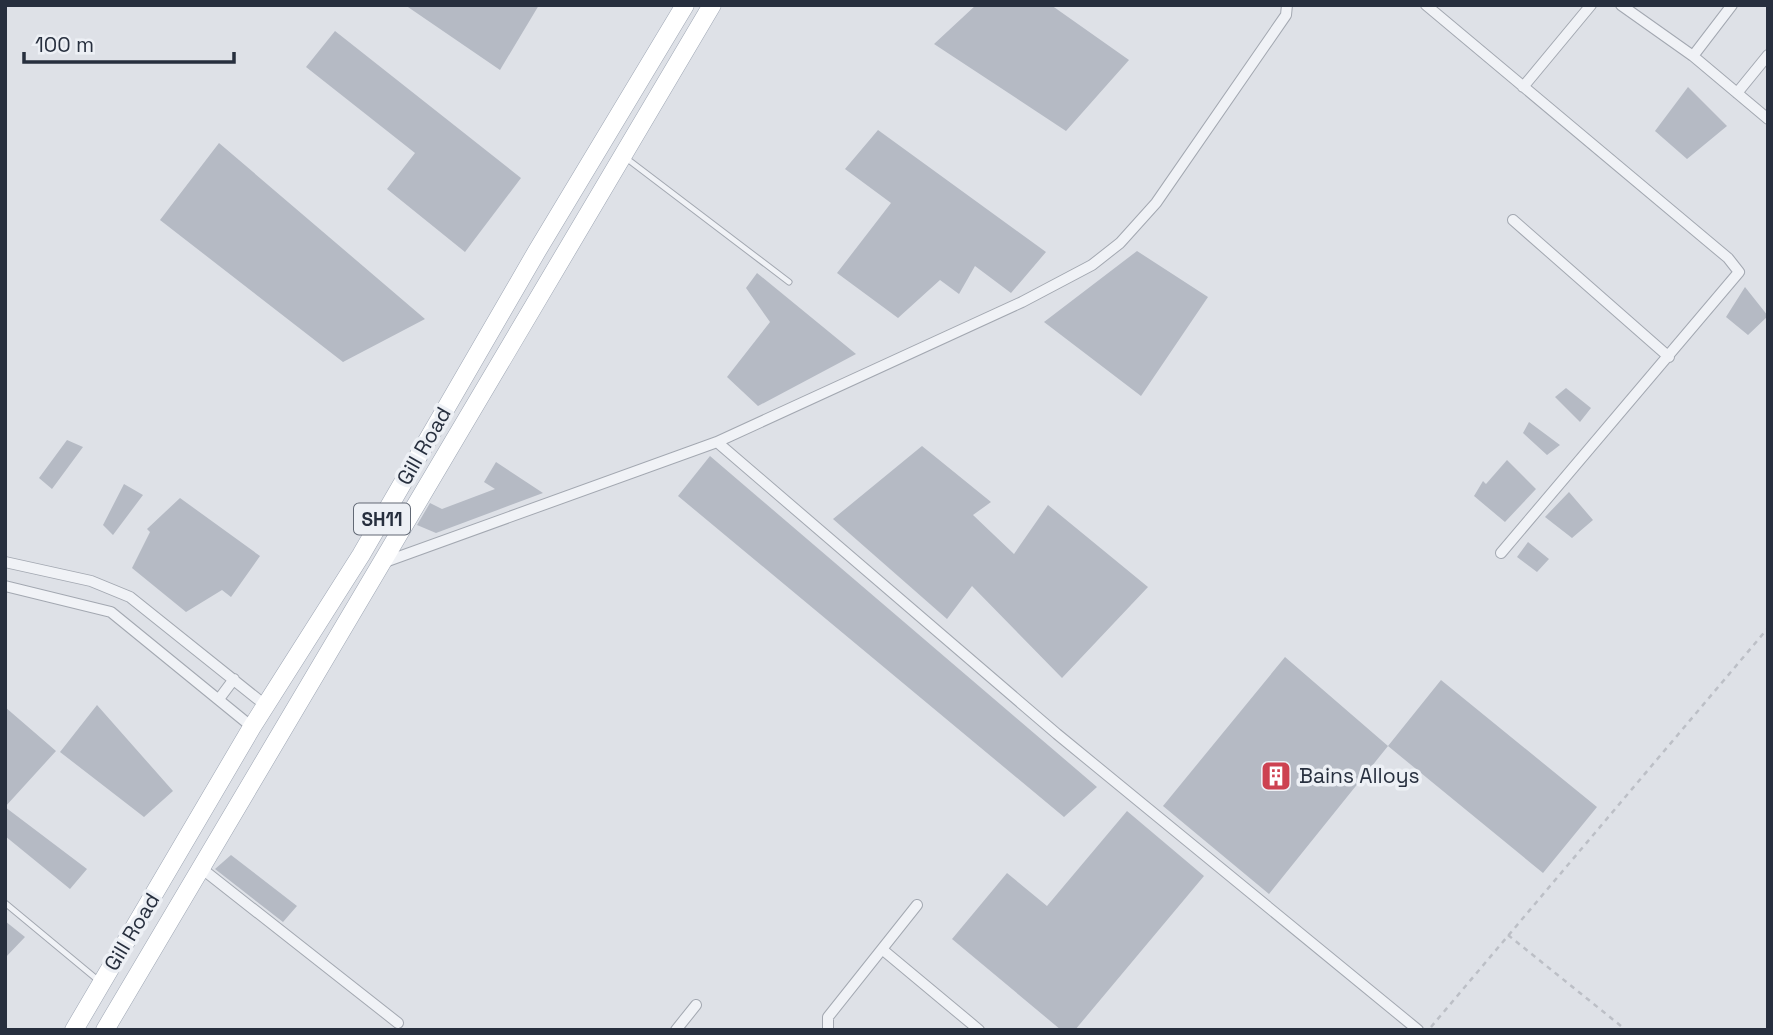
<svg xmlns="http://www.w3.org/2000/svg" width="1773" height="1035" font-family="'Space Grotesk',sans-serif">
	<rect width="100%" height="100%" fill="#dee1e7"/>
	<path fill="#b5bac4" d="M 405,5 L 539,5 L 500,70 Z
		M 976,5 L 1051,5 L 1129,60 L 1066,131 L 934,44 Z
		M 335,31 L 521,178 L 465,252 L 387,189 L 415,153 L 306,67 Z
		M 1688,87 L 1727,126 L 1687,159 L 1655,131 Z
		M 878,130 L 1046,252 L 1011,293 L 975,266 L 959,294 L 940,280 L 898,318 L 837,273 L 891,203 L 845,169 Z
		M 219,143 L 425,319 L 343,362 L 160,220 Z
		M 1137,251 L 1208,297 L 1141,396 L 1044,322 Z
		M 757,273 L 856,354 L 758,406 L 727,377 L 770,322 L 746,288 Z
		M 1745,287 L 1768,316 L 1748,335 L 1726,317 Z
		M 1566,388 L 1591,408 L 1580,422 L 1555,397 Z
		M 1529,422 L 1560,445 L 1547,455 L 1523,433 Z
		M 67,440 L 83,447 L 52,489 L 39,478 Z
		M 922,446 L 991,502 L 973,515 L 1014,554 L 1048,505 L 1148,587 L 1062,678 L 972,586 L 947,619 L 833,519 Z
		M 710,456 L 1097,787 L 1064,817 L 678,496 Z
		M 1507,460 L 1536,489 L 1505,522 L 1474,496 L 1483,481 L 1486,484 Z
		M 496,462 L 543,493 L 436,533 L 417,525 L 430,503 L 442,509 L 495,489 L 484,482 Z
		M 124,484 L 143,495 L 113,535 L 103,525 Z
		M 1569,492 L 1593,520 L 1572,538 L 1545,517 Z
		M 180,498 L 260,556 L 231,597 L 222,590 L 186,612 L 132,568 L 150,532 L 147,529 Z
		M 1528,542 L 1549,559 L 1537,572 L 1517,557 Z
		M 1285,657 L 1388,746 L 1269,894 L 1163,806 Z
		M 1441,680 L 1597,807 L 1543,873 L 1388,746 Z
		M 97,705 L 173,791 L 144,817 L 60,752 Z
		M 5,707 L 56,751 L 5,807 L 87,869 L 70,889 L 5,836 Z
		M 1127,811 L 1204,876 L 1075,1030 L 1061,1030 L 952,939 L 1007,873 L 1047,906 Z
		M 231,855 L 297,906 L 283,922 L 215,869 Z
		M 5,921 L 25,937 L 5,958 Z"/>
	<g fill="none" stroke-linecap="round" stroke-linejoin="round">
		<g stroke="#a3a8b1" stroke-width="7">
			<path id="service" d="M 626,158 L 789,282
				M 5,903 L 99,981"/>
		</g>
		<g stroke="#a3a8b1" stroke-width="12">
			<path id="minor" d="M 1287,5 L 1286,15 L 1156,203 L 1120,243 L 1092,265 L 1022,302 L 717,442 L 1057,734 L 1418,1030
				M 1426,5 L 1728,258 L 1739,272 L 1501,553
				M 1621,5 L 1693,56 L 1768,119
				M 1693,56 L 1732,5
				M 1523,87 L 1591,5
				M 1737,93 L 1768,55
				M 1513,220 L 1669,357
				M 5,562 L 91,581 L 130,597 L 265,705
				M 382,563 L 717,442
				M 5,586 L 111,612 L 252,727
				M 219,699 L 234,679
				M 201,868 L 398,1023
				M 883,950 L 979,1030
				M 676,1030 L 696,1005
				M 828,1030 L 828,1017 L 917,905"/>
		</g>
		<g stroke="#9da5b3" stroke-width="19">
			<path id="primary" d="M 74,1030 L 252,727 L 361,555 L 537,251 L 685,5
				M 105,1030 L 712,5"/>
		</g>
		<path stroke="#bcbfc6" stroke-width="2.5" stroke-dasharray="5 5" stroke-linecap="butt" d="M 1508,935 L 1626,1030
			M 1431,1027 L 1768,628"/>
		<use href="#service" stroke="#f0f2f6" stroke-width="5"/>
		<use href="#minor" stroke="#f0f2f6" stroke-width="10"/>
		<use href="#primary" stroke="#fff" stroke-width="18"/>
	</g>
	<defs>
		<g id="building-square" transform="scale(1.575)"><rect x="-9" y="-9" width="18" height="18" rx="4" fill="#cd4251" stroke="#edf0f5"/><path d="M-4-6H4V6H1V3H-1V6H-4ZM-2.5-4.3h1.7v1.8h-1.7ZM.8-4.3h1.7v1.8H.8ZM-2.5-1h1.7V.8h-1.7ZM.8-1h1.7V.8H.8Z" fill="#fff"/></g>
	</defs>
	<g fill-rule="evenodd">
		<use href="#building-square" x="1276" y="776"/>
	</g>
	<g text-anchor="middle" stroke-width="7" stroke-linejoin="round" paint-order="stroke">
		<rect fill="#edf0f5" stroke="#626975" stroke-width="2" x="354" y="503.5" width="56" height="31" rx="5"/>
		<g font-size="19" font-weight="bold" fill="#272f3e">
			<text x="382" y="526">SH11</text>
		</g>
		<g font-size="21" fill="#272f3e" stroke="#edf0f5">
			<text transform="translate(424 446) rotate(-60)" y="7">Gill Road</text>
			<text transform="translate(132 932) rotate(-59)" y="7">Gill Road</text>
		</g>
		<g font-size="21" fill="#272f3e" stroke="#edf0f5" text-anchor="start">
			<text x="1299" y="783">Bains Alloys</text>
		</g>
	</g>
	<rect width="1773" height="1035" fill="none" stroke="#272f3e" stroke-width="14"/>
	<path d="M24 52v10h210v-10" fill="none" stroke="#272f3e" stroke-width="3.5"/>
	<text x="35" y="52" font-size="21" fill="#272f3e" stroke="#edf0f5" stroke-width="5" paint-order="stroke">100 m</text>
</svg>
